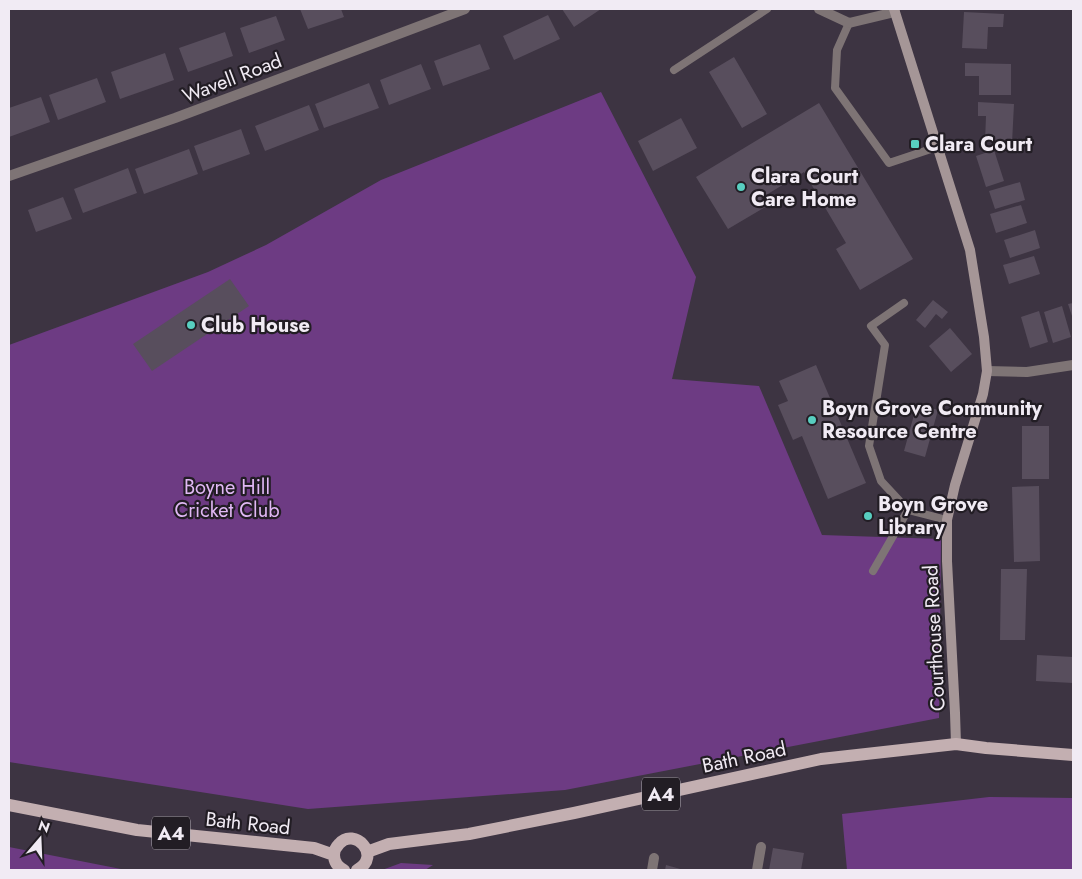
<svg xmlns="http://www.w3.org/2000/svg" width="1082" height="879" font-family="Jost,sans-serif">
	<rect width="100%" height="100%" fill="#3d3442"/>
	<path fill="#6d3b83" d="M 601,92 L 696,277 L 672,379 L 759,386 L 822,535 L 941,539 L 939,718 L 565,790 L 308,809 L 9,762 L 9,345 L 208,272 L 266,245 L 381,180 Z
		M 989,797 L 1073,798 L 1073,870 L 847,870 L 842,814 Z
		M 9,847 L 126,870 L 127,870 L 9,870 Z
		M 401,863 L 433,865 L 425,870 L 382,870 Z"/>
	<path fill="#584e5d" d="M 300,9 L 341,9 L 344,17 L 308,29 Z
		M 562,9 L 601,9 L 574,27 Z
		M 964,12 L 1004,14 L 1003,27 L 988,27 L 987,49 L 962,48 Z
		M 548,15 L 560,39 L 514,60 L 503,36 Z
		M 276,16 L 285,40 L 249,53 L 240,28 Z
		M 225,32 L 233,56 L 188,72 L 179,48 Z
		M 480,44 L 490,69 L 443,86 L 434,61 Z
		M 165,53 L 174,80 L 120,99 L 111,72 Z
		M 734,57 L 767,114 L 742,128 L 709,72 Z
		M 965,63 L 1011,64 L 1011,95 L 979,95 L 979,76 L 965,76 Z
		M 421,64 L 431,89 L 389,105 L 380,80 Z
		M 97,78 L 106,102 L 58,120 L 49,95 Z
		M 369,83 L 379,108 L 324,128 L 315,104 Z
		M 41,97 L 50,122 L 9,137 L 9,108 Z
		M 978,102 L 1014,104 L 1012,143 L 985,142 L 986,116 L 978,116 Z
		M 819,103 L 913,259 L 860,290 L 836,249 L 846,243 L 804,172 L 761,198 L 767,206 L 728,229 L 696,177 Z
		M 309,105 L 319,130 L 265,151 L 255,126 Z
		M 681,118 L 697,148 L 653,171 L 638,141 Z
		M 241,129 L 250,154 L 203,171 L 194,146 Z
		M 189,149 L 198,174 L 144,194 L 135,169 Z
		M 994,150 L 1004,181 L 986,187 L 976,156 Z
		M 128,168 L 137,193 L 83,213 L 74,189 Z
		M 1020,182 L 1025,200 L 995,209 L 989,191 Z
		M 63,197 L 72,219 L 36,232 L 28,210 Z
		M 1021,205 L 1027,223 L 996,233 L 990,214 Z
		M 1035,230 L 1040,248 L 1010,258 L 1004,240 Z
		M 1034,256 L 1040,274 L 1009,284 L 1003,265 Z
		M 230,279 L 249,306 L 152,371 L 133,344 Z
		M 933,300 L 948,312 L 942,319 L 936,314 L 925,328 L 916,320 Z
		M 1073,303 L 1073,319 L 1068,304 Z
		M 1062,306 L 1071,337 L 1053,343 L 1044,312 Z
		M 1039,311 L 1048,342 L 1030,348 L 1021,317 Z
		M 950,328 L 972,354 L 951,372 L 929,346 Z
		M 816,365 L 866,483 L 828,499 L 802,436 L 793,440 L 778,405 L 788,401 L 779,381 Z
		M 917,404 L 938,410 L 925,457 L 904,451 Z
		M 1022,426 L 1049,426 L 1049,479 L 1022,479 Z
		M 1039,486 L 1040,561 L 1014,562 L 1012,487 Z
		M 1001,569 L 1027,569 L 1025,640 L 1000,640 Z
		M 1037,655 L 1073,657 L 1073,683 L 1036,681 Z
		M 773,848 L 804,853 L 801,870 L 769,870 Z
		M 666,865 L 684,870 L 665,870 Z"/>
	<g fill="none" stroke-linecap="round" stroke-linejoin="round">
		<path stroke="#7e7475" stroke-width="8" d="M 849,23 L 837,50 L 835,88 L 889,163 L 937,147
			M 674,70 L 767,9
			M 904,303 L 871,326 L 885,345 L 869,446 L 881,481 L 908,510 L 947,520
			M 873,571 L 908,510"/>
		<path stroke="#7e7475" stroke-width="10" d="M 819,9 L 849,23 L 895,12
			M 9,176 L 175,118 L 465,9
			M 987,371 L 1027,372 L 1073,365
			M 652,870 L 654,858
			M 757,870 L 761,847"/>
		<path stroke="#a59697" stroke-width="10" d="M 894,9 L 970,250 L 984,337 L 987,371 L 983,394 L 955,485 L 947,520 L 947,561 L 955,713 L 956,744"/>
		<path stroke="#c3afb1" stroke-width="12" d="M 9,805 L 137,830 L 314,848 L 334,855
			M 367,852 L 389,844 L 469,834 L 574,813 L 821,759 L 956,744 L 986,748 L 1073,755
			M 344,870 C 338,867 334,862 334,855 C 334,851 336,847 339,844 C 354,826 383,856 357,870"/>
	</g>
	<g fill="#58cec0" stroke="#221d24" stroke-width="2">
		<rect x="910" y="139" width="10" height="10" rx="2.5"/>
		<circle cx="741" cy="187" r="5"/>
		<circle cx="191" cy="325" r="5"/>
		<circle cx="812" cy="420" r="5"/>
		<circle cx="868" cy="516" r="5"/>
	</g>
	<g text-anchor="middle" stroke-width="4.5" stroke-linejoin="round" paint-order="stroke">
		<g fill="#221d24" stroke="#b3adb6" stroke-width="1">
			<rect x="642" y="777.5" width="38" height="33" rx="4"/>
			<rect x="152" y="816.5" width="38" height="33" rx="4"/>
		</g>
		<g font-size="19" font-weight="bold" fill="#f1ebf4">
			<text x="661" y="801">A4</text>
			<text x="171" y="840">A4</text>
		</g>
		<g font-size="20" fill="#f1ebf4" stroke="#221d24">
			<text transform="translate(232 78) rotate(-21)" y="7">Wavell Road</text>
			<text transform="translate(934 638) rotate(-93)" y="7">Courthouse Road</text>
			<text transform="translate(744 757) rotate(-12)" y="7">Bath Road</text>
			<text transform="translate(248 823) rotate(6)" y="7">Bath Road</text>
		</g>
		<g font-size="20" font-weight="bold" fill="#f1ebf4" stroke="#221d24" text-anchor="start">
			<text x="925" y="151">Clara Court</text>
			<text x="751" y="183">Clara Court<tspan x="751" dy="23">Care Home</tspan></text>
			<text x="201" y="332">Club House</text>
			<text x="822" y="415">Boyn Grove Community<tspan x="822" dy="23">Resource Centre</tspan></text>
			<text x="878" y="511">Boyn Grove<tspan x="878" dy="23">Library</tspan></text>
		</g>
		<g font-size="20" fill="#e1b8f5" stroke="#221d24">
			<text x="227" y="494">Boyne Hill<tspan x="227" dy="23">Cricket Club</tspan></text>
		</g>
	</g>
	<rect width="1082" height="879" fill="none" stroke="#f1ebf4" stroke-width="20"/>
	<g transform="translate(40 839) rotate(19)" stroke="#221d24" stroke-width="4" paint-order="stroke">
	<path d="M0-4L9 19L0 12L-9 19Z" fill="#f1ebf4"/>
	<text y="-8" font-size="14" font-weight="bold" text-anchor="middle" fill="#f1ebf4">N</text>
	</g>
</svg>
